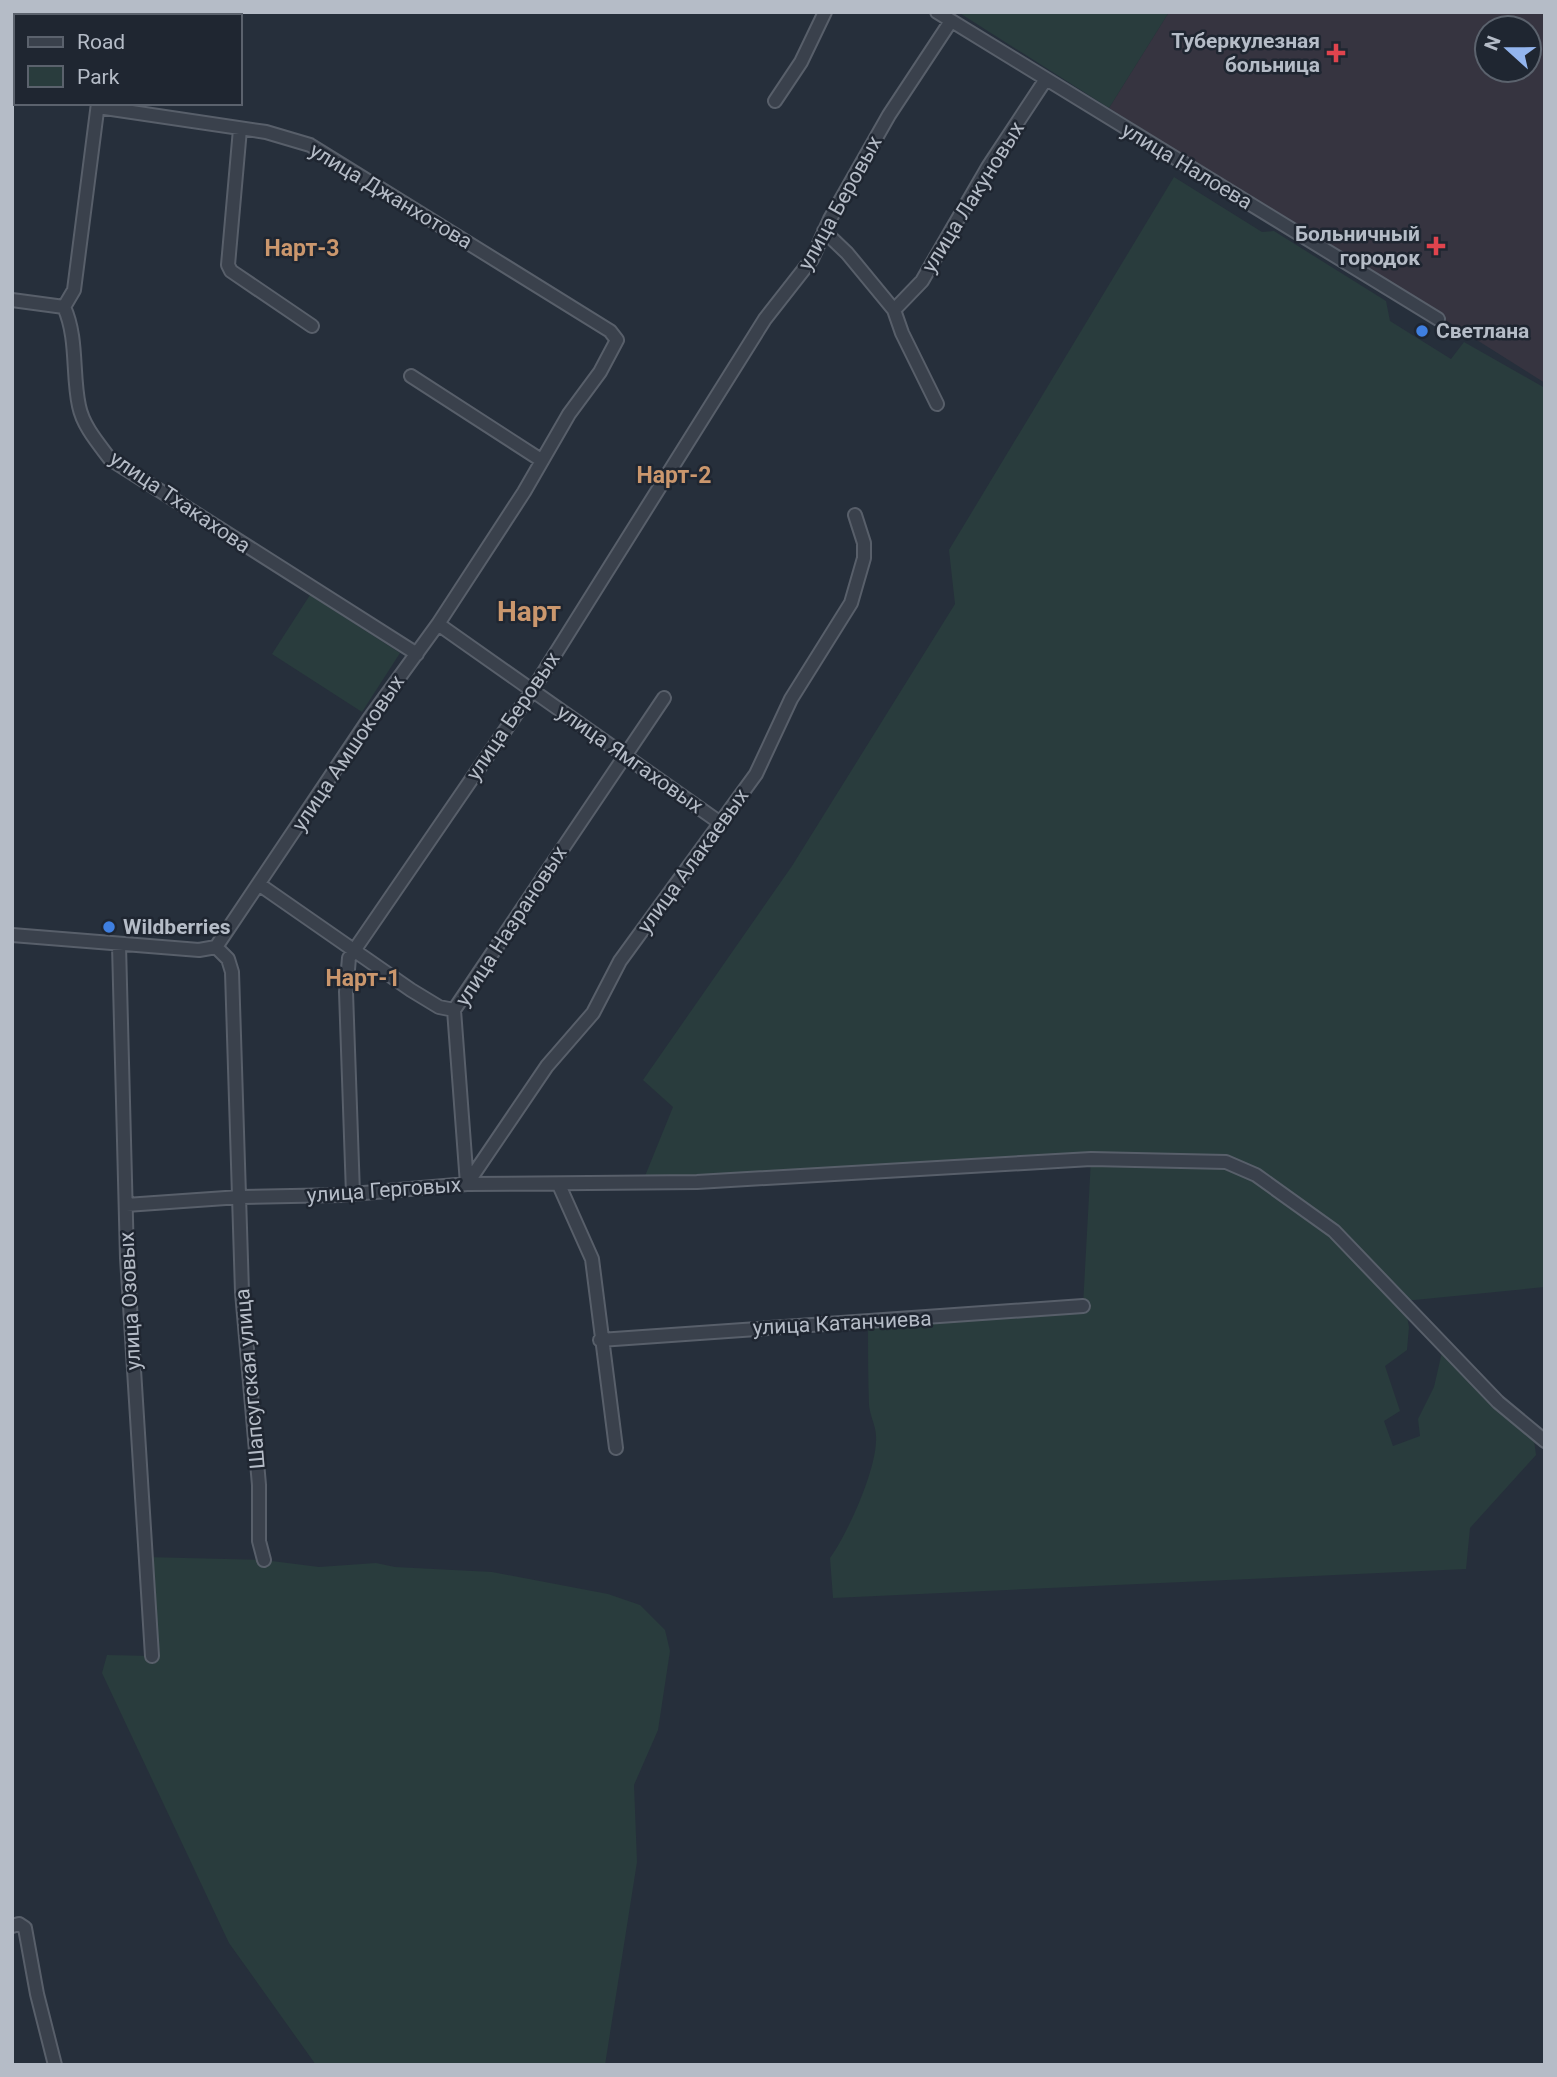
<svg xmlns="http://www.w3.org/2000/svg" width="1557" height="2077" font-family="Roboto,sans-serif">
	<rect width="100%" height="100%" fill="#262f3b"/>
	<path fill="#363440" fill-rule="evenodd" d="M 1169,12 L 1545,12 L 1545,383 L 1109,108 ZM 1487,28 L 1529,28 L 1529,70 L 1487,70 Z"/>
	<path fill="#293c3d" d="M 958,12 L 1169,12 L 1109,108 Z
		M 1174,177 L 1262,232 L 1274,231 L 1386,301 L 1390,321 L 1451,359 L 1464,342 L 1545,388 L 1545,1287 L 1404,1301 L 1409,1327 L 1407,1350 L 1385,1366 L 1400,1411 L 1384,1421 L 1393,1446 L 1420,1436 L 1418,1419 L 1434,1387 L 1442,1352 L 1534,1440 L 1536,1455 L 1470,1528 L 1466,1569 L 833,1598 L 830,1558 C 848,1533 878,1467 876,1436 C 876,1426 870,1416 869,1405 C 868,1377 868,1350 868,1323 L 1083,1306 L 1091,1159 L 643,1181 L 673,1107 L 643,1080 L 792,866 L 955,604 L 949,550 Z
		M 310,595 L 400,653 L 362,712 L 272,654 Z
		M 145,1557 L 264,1560 L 319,1567 L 376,1563 L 395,1567 L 492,1572 L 608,1594 L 640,1605 L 665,1630 L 670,1651 L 658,1730 L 634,1785 L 637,1862 L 605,2065 L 316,2065 L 229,1943 L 102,1673 L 107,1655 L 152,1656 Z"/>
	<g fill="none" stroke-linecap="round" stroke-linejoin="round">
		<g stroke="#585f6a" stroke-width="16">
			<path id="minor" d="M 937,12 L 1438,319
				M 110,16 L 110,12
				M 775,101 L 801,62 L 825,12
				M 98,107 L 266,132 L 310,145 L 610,331 L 617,340 L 600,372 L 569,414 L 524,492 L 438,624 L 369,719 L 216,947
				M 240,129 L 228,265 L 231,271 L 312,326
				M 824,231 L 847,253 L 894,310 L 902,333 L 937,404
				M 12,300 L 64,307
				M 64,307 C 78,338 72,374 79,406 C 83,426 98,443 110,459 L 417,654
				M 64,307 L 74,290 L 98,103
				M 894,310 L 922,281 L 988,167 L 1046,79
				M 411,376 L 541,460
				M 438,624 L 719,822
				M 260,885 L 411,990 L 439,1007 L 454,1010
				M 12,935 L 199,950 L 216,947
				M 119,945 L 127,1258 L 152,1656
				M 216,947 L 228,959 L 232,972 L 242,1292 L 259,1485 L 259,1541 L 264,1560
				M 467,1184 L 547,1066 L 593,1013 L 620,961 L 756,774 L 791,699 L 851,603 L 864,558 L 864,543 L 855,515
				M 467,1184 L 454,1010 L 664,698
				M 559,1185 L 592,1259 L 616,1448
				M 353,1194 L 346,992 L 349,958 L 532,691 L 765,319 L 812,259 L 830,219 L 889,115 L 951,21
				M 126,1205 L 240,1197 L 341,1195 L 467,1184 L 697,1182 L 1091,1159 L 1226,1162 L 1256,1175 L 1334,1231 L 1498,1402 L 1545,1441
				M 600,1340 L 1083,1306
				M 12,1926 L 19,1924 L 25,1928 L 37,1994 L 55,2065"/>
		</g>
		<use href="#minor" stroke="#3a414c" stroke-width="12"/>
	</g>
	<g fill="#e0444e" stroke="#1f2631" stroke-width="2.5">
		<path d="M1332.5 42.5h7v7h7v7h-7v7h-7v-7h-7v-7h7z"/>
		<path d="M1432.5 235.5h7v7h7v7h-7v7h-7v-7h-7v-7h7z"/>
	</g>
	<g fill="#3f7fe0" stroke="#1f2631" stroke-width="2.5">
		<circle cx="1422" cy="331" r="7"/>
		<circle cx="109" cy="927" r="7"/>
	</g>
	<g text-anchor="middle" stroke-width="5" stroke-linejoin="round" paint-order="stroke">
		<g font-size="21" font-weight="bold" fill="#b5bcc7" stroke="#1f2631" text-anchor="end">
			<text x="1320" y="48">Туберкулезная<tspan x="1320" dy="24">больница</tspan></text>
			<text x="1420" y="241">Больничный<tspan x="1420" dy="24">городок</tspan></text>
			<text x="1436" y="338" text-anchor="start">Светлана</text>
			<text x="123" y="934" text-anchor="start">Wildberries</text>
		</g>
		<g font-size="21" fill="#b5bcc7" stroke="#1f2631">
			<text transform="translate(1187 166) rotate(31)" y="7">улица Налоева</text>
			<text transform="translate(391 196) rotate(31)" y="7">улица Джанхотова</text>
			<text transform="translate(973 197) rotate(-58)" y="7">улица Лакуновых</text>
			<text transform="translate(840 203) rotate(-61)" y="7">улица Беровых</text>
			<text transform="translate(180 502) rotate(34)" y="7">улица Тхакахова</text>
			<text transform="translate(513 716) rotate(-56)" y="7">улица Беровых</text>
			<text transform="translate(348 753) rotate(-56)" y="7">улица Амшоковых</text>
			<text transform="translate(630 759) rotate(35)" y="7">улица Ямгаховых</text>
			<text transform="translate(693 861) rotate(-54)" y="7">улица Алакаевых</text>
			<text transform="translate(511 926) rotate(-57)" y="7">улица Назрановых</text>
			<text transform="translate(384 1190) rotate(-4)" y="7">улица Герговых</text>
			<text transform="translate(130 1301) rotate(-93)" y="7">улица Озовых</text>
			<text transform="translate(842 1323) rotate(-3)" y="7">улица Катанчиева</text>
			<text transform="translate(250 1379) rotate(-95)" y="7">Шапсугская улица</text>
		</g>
		<g font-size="23" font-weight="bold" fill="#cb976d" stroke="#1f2631">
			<text x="302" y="256">Нарт-3</text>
			<text x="674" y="483">Нарт-2</text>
			<text x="363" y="986">Нарт-1</text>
		</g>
		<g font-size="28" font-weight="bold" fill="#cb976d" stroke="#1f2631">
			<text x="529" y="621">Нарт</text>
		</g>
	</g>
	<rect width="1557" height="2077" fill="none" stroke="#b5bcc7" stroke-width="28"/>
	<rect x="14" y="14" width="228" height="91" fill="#1f2631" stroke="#5b626d" stroke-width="2"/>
	<rect x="28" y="37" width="35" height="10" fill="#3a414c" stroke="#5b626d" stroke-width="2"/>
	<text x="77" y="49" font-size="21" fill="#b5bcc7">Road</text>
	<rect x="28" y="66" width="35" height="21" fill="#293c3d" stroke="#5b626d" stroke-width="2"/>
	<text x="77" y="84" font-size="21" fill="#b5bcc7">Park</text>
	<g transform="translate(1508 49) rotate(291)"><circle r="33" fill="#1f2631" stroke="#5b626d" stroke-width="2"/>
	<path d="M0-5L12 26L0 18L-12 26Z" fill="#93b5ee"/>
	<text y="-10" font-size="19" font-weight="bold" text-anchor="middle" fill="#b5bcc7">N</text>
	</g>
</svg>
